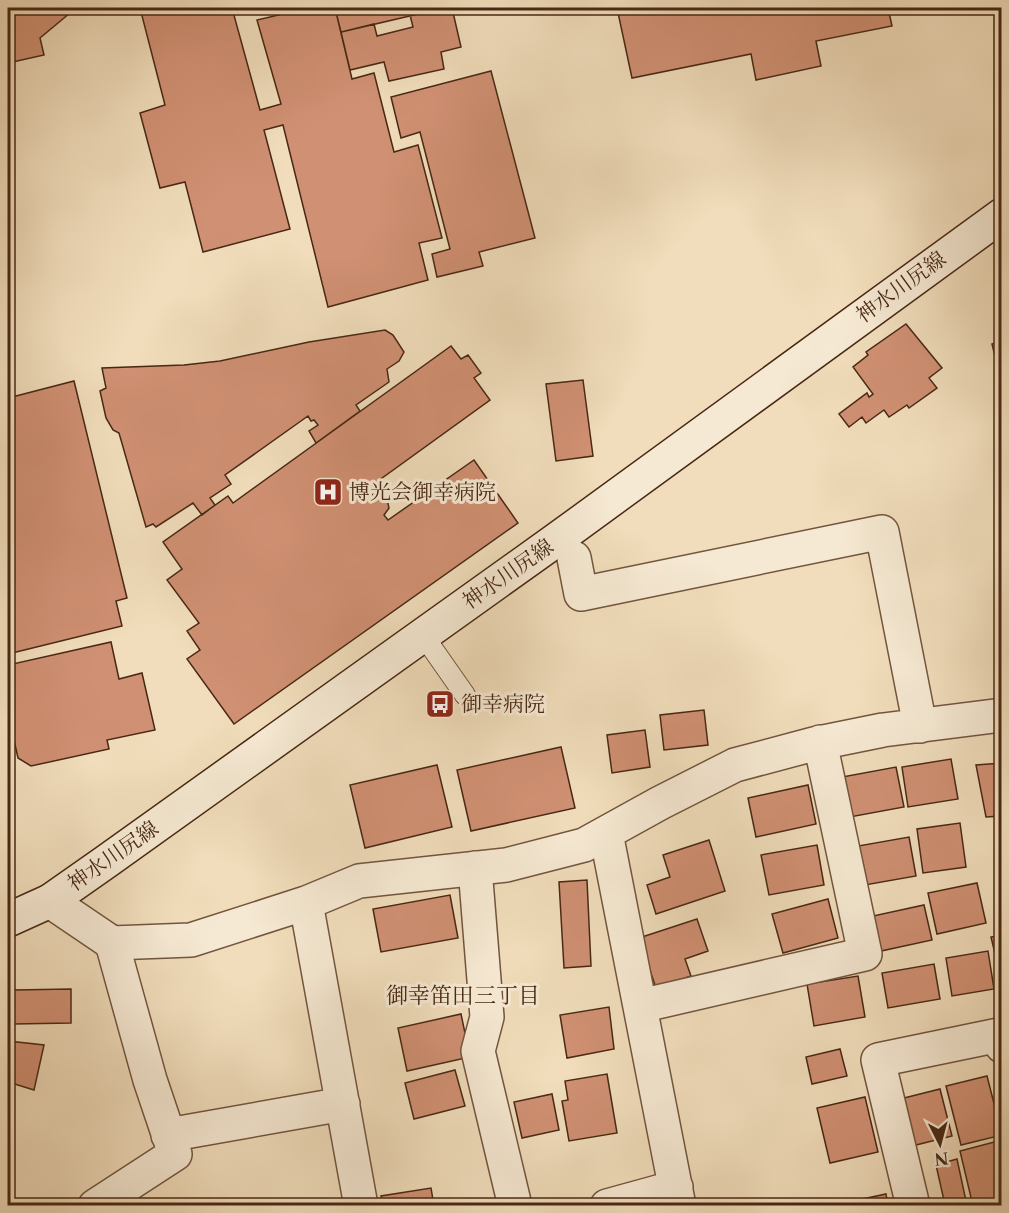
<svg xmlns="http://www.w3.org/2000/svg" width="1009" height="1213" font-family="'Libre Caslon Text','Noto Serif JP',serif">
	<rect width="100%" height="100%" fill="#f1ddbb"/>
	<filter id="stains"><feTurbulence type="fractalNoise" baseFrequency=".00333" numOctaves="4"/><feColorMatrix values="0 0 0 0 .2 0 0 0 0 .09 0 0 0 0 .02 0 0 0 .5 -.17"/></filter>
	<radialGradient id="worn" r=".72"><stop offset=".6" stop-color="#630" stop-opacity="0"/><stop offset="1" stop-color="#630" stop-opacity=".3"/></radialGradient>
	<path fill="#d09073" stroke="#482814" stroke-width="1.5" d="M 8,8 L 69,8 L 70,13 L 40,38 L 44,55 L 8,63 Z
		M 140,8 L 232,8 L 260,110 L 281,104 L 257,20 L 287,13 L 285,8 L 335,8 L 352,79 L 374,73 L 394,152 L 418,145 L 442,238 L 419,243 L 428,280 L 328,307 L 283,125 L 264,130 L 290,229 L 203,252 L 185,182 L 160,188 L 140,113 L 165,105 Z
		M 335,8 L 444,8 L 341,32 Z
		M 444,8 L 452,8 L 461,47 L 441,52 L 444,69 L 389,81 L 384,62 L 350,70 L 341,32 L 374,24 L 377,36 L 413,27 L 410,15 Z
		M 617,8 L 888,8 L 892,26 L 816,41 L 821,66 L 756,80 L 751,54 L 632,78 Z
		M 491,71 L 535,238 L 479,252 L 483,266 L 437,277 L 432,254 L 450,249 L 420,132 L 401,138 L 391,97 Z
		M 906,324 L 942,368 L 929,378 L 937,388 L 909,408 L 907,405 L 889,417 L 884,410 L 866,423 L 862,417 L 849,427 L 839,414 L 867,393 L 869,397 L 873,394 L 853,367 L 868,355 L 866,352 Z
		M 385,330 L 393,335 L 404,352 L 399,361 L 387,369 L 389,382 L 356,405 L 360,411 L 316,443 L 309,431 L 318,425 L 314,420 L 311,421 L 308,416 L 225,475 L 231,484 L 210,498 L 215,505 L 202,515 L 193,503 L 156,527 L 153,524 L 146,527 L 119,433 L 113,430 L 106,418 L 100,391 L 106,388 L 102,368 L 184,365 L 220,361 L 309,342 Z
		M 1002,341 L 1002,376 L 1000,377 L 992,344 Z
		M 451,346 L 461,359 L 468,355 L 481,373 L 474,378 L 490,400 L 367,489 L 370,495 L 376,494 L 387,499 L 389,508 L 384,515 L 388,520 L 474,460 L 518,523 L 234,724 L 187,659 L 200,650 L 187,631 L 199,623 L 167,580 L 182,569 L 163,542 L 228,496 L 233,503 Z
		M 8,380 L 12,397 L 74,381 L 127,598 L 116,601 L 122,626 L 8,654 Z
		M 583,380 L 593,456 L 556,461 L 546,384 Z
		M 111,642 L 119,679 L 142,673 L 155,730 L 107,740 L 109,749 L 31,766 L 18,758 L 8,713 L 8,665 Z
		M 704,710 L 708,745 L 664,750 L 660,715 Z
		M 645,730 L 650,767 L 612,773 L 607,735 Z
		M 561,747 L 575,808 L 471,831 L 457,770 Z
		M 951,759 L 958,799 L 908,807 L 902,767 Z
		M 1002,763 L 1002,816 L 986,817 L 976,765 Z
		M 437,765 L 452,827 L 365,848 L 350,785 Z
		M 896,767 L 904,807 L 850,817 L 842,777 Z
		M 808,785 L 816,824 L 756,837 L 748,798 Z
		M 960,823 L 966,867 L 923,873 L 917,829 Z
		M 909,837 L 916,876 L 865,885 L 858,846 Z
		M 709,840 L 725,891 L 656,914 L 647,885 L 670,877 L 663,855 Z
		M 817,845 L 824,885 L 769,895 L 761,855 Z
		M 1002,851 L 1002,905 L 995,852 Z
		M 587,880 L 591,966 L 564,968 L 559,882 Z
		M 977,883 L 986,923 L 937,934 L 928,893 Z
		M 450,895 L 458,938 L 381,952 L 373,909 Z
		M 828,899 L 838,938 L 783,953 L 772,914 Z
		M 924,905 L 932,940 L 881,951 L 873,916 Z
		M 697,919 L 708,951 L 685,959 L 691,976 L 656,988 L 639,938 Z
		M 1002,935 L 1002,983 L 991,937 Z
		M 988,951 L 994,989 L 952,996 L 946,958 Z
		M 934,964 L 940,999 L 888,1008 L 882,973 Z
		M 858,976 L 865,1017 L 814,1026 L 807,984 Z
		M 71,989 L 71,1023 L 14,1024 L 14,990 Z
		M 609,1007 L 614,1049 L 567,1058 L 560,1015 Z
		M 461,1014 L 470,1057 L 407,1071 L 398,1028 Z
		M 8,1041 L 44,1045 L 34,1090 L 8,1082 Z
		M 840,1049 L 847,1076 L 812,1084 L 806,1057 Z
		M 455,1070 L 465,1106 L 414,1119 L 405,1083 Z
		M 607,1074 L 617,1133 L 569,1141 L 562,1101 L 568,1100 L 565,1081 Z
		M 987,1076 L 1002,1135 L 961,1145 L 946,1086 Z
		M 940,1089 L 952,1136 L 908,1147 L 896,1100 Z
		M 552,1094 L 559,1130 L 522,1138 L 514,1102 Z
		M 865,1097 L 878,1152 L 830,1163 L 817,1108 Z
		M 1002,1140 L 1002,1206 L 973,1206 L 960,1151 Z
		M 957,1159 L 966,1201 L 945,1205 L 936,1165 Z
		M 431,1188 L 434,1206 L 382,1206 L 381,1196 Z
		M 886,1194 L 888,1206 L 840,1206 L 839,1204 Z"/>
	<g fill="none" stroke-linecap="round" stroke-linejoin="round">
		<g stroke="#72553e" stroke-width="22">
			<path id="lane" d="M 423,635 L 465,695"/>
		</g>
		<g stroke="#72553e" stroke-width="36">
			<path id="street" d="M 574,558 L 581,594 L 882,532 L 920,726
				M 606,833 L 679,1206
				M 475,868 L 487,1017 L 478,1051 L 515,1206
				M 50,901 L 112,943 L 191,940 L 306,903 L 359,881 L 506,865 L 584,845 L 660,803 L 735,765 L 814,744 L 883,730 L 1002,715
				M 306,903 L 361,1206
				M 640,1006 L 865,954 L 820,742
				M 168,1135 L 343,1104
				M 95,1206 L 175,1154 L 150,1080 L 112,943
				M 607,1206 L 676,1187
				M 913,1206 L 878,1060 L 999,1035 L 1002,1046"/>
		</g>
		<g stroke="#482814" stroke-width="36">
			<path id="secondary" d="M 8,920 L 50,901 L 107,861 L 556,540 L 1002,215"/>
		</g>
		<use href="#lane" stroke="#f6e9d3" stroke-width="20"/>
		<use href="#street" stroke="#f6e9d3" stroke-width="33"/>
		<use href="#secondary" stroke="#f6e9d3" stroke-width="33"/>
	</g>
	<defs>
		<g id="hospital-square" transform="scale(1.5)"><rect x="-9" y="-9" width="18" height="18" rx="4" fill="#8f2418" stroke="#f6e9d3"/><path d="M-5-5h3v3.5h4V-5h3V5h-3V1.5h-4V5h-3Z" fill="#fff"/></g>
		<g id="bus-square" transform="scale(1.5)"><rect x="-9" y="-9" width="18" height="18" rx="4" fill="#8f2418" stroke="#f6e9d3"/><path d="M-5-6H5V4H4V6H2V4H-2V6H-4V4H-5ZM-3.5-4V0h7V-4ZM-3.5 1.2v1.5H-2V1.2ZM2 1.2v1.5H3.5V1.2Z" fill="#fff"/></g>
	</defs>
	<g fill-rule="evenodd">
		<use href="#hospital-square" x="328" y="492"/>
		<use href="#bus-square" x="440" y="704"/>
	</g>
	<g text-anchor="middle" stroke-width="6" stroke-linejoin="round" paint-order="stroke">
		<g font-size="21" fill="#482814" stroke="#f6e9d3">
			<text transform="translate(901 287) rotate(-36)" y="7">神水川尻線</text>
			<text transform="translate(508 574) rotate(-35)" y="7">神水川尻線</text>
			<text transform="translate(113 856) rotate(-35)" y="7">神水川尻線</text>
		</g>
		<g font-size="21" fill="#482814" stroke="#f6e9d3" text-anchor="start">
			<text x="349" y="499">博光会御幸病院</text>
			<text x="461" y="711">御幸病院</text>
		</g>
		<g font-size="22" fill="#482814" stroke="#f6e9d3">
			<text x="463" y="1003">御幸笛田三丁目</text>
		</g>
	</g>
	<rect width="1009" height="1213" fill="none" stroke="#f1ddbb" stroke-width="30"/>
	<rect x="9" y="9" width="991" height="1195" fill="none" stroke="#482814" stroke-width="3"/>
	<rect x="15" y="15" width="979" height="1183" fill="none" stroke="#482814" stroke-width="1.5"/>
	<g transform="translate(940 1144) rotate(174)" stroke="#f6e9d3" stroke-width="4.5" paint-order="stroke">
	<path d="M0-4.5L10 22L0 15L-10 22Z" fill="#482814"/>
	<text y="-9" font-size="16" font-weight="bold" text-anchor="middle" fill="#482814">N</text>
	</g>
	<rect width="100%" height="100%" filter="url(#stains)"/>
	<rect width="100%" height="100%" fill="url(#worn)"/>
</svg>
